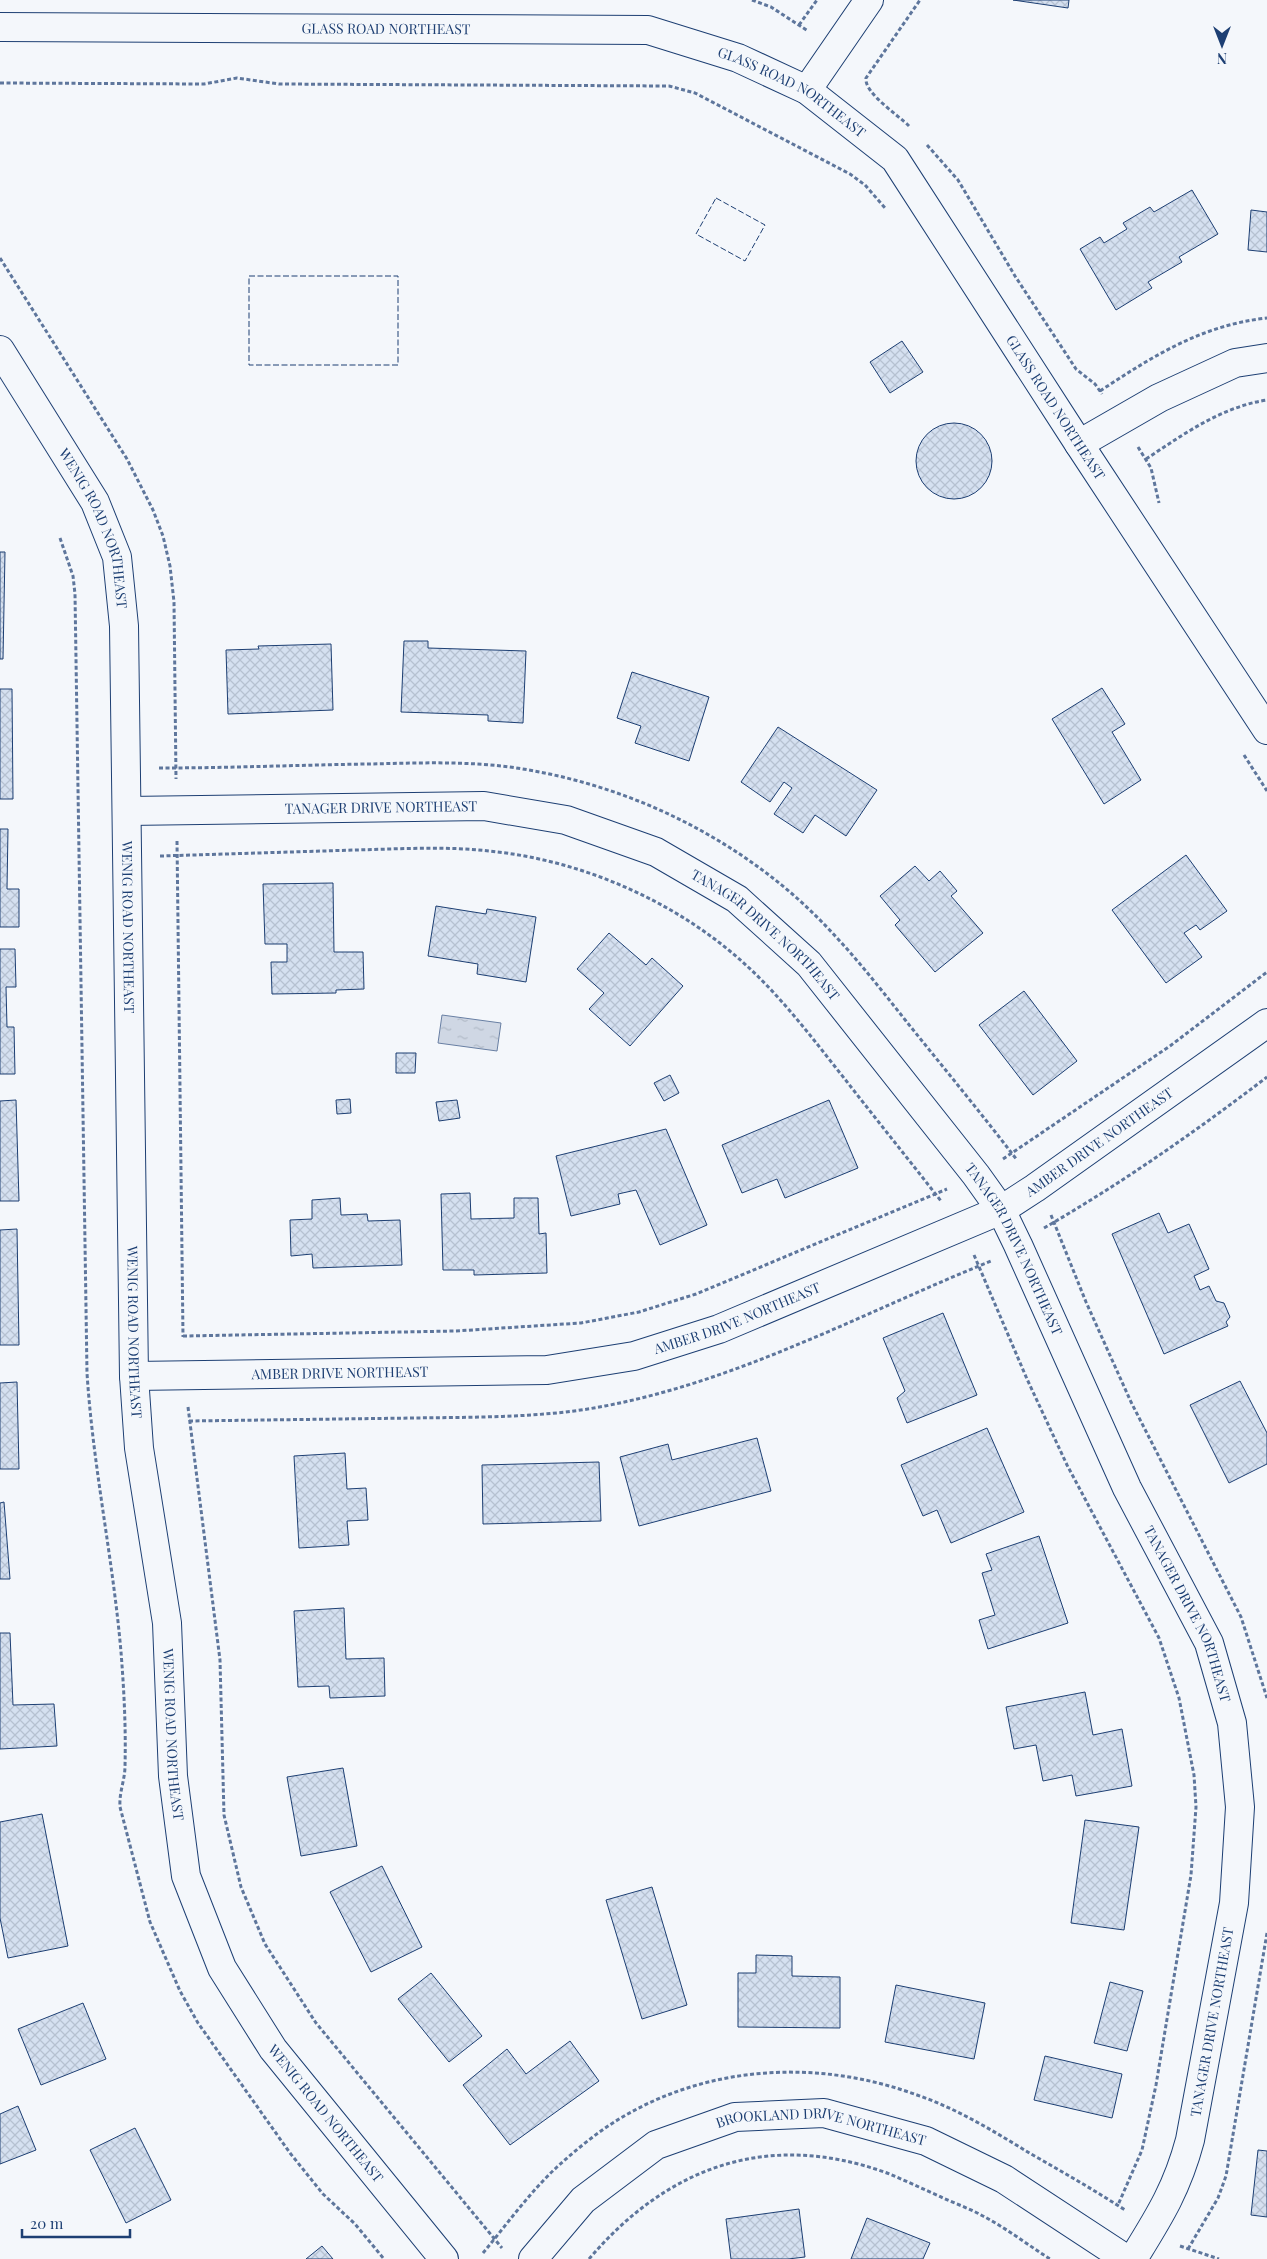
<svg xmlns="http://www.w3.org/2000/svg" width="1267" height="2259" font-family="'Playfair Display',serif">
	<defs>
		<pattern id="water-ripples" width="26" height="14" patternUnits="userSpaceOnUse" patternTransform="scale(1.25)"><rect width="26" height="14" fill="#cfd7e4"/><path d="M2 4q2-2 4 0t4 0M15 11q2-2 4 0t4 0" fill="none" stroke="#b1bac7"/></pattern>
		<pattern id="building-cross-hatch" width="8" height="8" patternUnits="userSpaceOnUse" patternTransform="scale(1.25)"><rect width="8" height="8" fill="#d5e0f0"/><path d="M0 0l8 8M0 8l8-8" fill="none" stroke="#b6c1d1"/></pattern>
	</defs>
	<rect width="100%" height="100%" fill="#f4f7fb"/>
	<path fill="url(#water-ripples)" stroke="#687fa3" d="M 442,1015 L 501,1023 L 497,1051 L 438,1043 Z"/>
	<path fill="url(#building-cross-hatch)" stroke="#1d3f73" d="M 1013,0 L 1069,0 L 1068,8 Z
		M 1192,190 L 1218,234 L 1179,257 L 1182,262 L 1148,282 L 1152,288 L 1116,310 L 1080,249 L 1100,237 L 1104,243 L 1127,229 L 1123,223 L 1150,207 L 1154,212 Z
		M 1251,210 L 1267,212 L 1267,252 L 1248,250 Z
		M 902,341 L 923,372 L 890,393 L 870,362 Z
		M916 461a38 38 0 1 1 76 0a38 38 0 1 1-76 0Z
		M 0,552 L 5,552 L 3,659 L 0,659 Z
		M 404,641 L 428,641 L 428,648 L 526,651 L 523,723 L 488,721 L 488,715 L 401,712 Z
		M 331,644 L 333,710 L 228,714 L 226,650 L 259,649 L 258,646 Z
		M 632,672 L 709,697 L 689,761 L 635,743 L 641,726 L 617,718 Z
		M 1102,688 L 1125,724 L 1112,732 L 1141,780 L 1104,804 L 1052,719 Z
		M 0,689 L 12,689 L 13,799 L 0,799 Z
		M 778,727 L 877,790 L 846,836 L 815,815 L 803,833 L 774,814 L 792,788 L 784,782 L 770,802 L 741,782 Z
		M 0,829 L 8,829 L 7,889 L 19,889 L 19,927 L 0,927 Z
		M 1186,855 L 1227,911 L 1200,930 L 1196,925 L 1184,933 L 1202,957 L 1166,983 L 1112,910 Z
		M 915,866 L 929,881 L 940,871 L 957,891 L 951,896 L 983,933 L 935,972 L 895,925 L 900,920 L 880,896 Z
		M 333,883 L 334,952 L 363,952 L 364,989 L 336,990 L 336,993 L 272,994 L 271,962 L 287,962 L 287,944 L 265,944 L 263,884 Z
		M 436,906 L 486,914 L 487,909 L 536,917 L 526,982 L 477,974 L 478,964 L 428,956 Z
		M 609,933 L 646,965 L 652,958 L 683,986 L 630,1046 L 589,1009 L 604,993 L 577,969 Z
		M 0,949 L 15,949 L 16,987 L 6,987 L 7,1027 L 14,1027 L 15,1074 L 0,1074 Z
		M 1024,991 L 1077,1061 L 1033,1095 L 979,1025 Z
		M 396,1053 L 416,1053 L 415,1073 L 396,1073 Z
		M 670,1075 L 679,1093 L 664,1101 L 654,1083 Z
		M 350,1099 L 351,1113 L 337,1114 L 336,1100 Z
		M 16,1100 L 19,1201 L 0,1201 L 0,1101 Z
		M 457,1100 L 460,1118 L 439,1121 L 436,1102 Z
		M 829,1100 L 858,1168 L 785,1198 L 777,1179 L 742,1193 L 722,1145 Z
		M 666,1129 L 707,1225 L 660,1245 L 636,1190 L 618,1194 L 620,1204 L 571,1216 L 556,1156 Z
		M 470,1193 L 471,1219 L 514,1218 L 514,1198 L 538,1198 L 539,1234 L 546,1233 L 547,1273 L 474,1275 L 474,1270 L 443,1270 L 441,1194 Z
		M 340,1198 L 341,1215 L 367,1214 L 368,1221 L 400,1220 L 402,1265 L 313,1268 L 312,1254 L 291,1256 L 290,1220 L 312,1219 L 312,1200 Z
		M 1159,1213 L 1168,1233 L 1189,1224 L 1209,1269 L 1194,1276 L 1200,1290 L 1209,1286 L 1216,1301 L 1224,1303 L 1230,1317 L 1226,1322 L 1228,1326 L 1164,1354 L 1112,1234 Z
		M 17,1229 L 19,1345 L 0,1345 L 0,1230 Z
		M 943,1313 L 977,1395 L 907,1423 L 897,1398 L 905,1391 L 883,1338 Z
		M 1240,1381 L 1267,1433 L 1267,1464 L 1229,1483 L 1190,1405 Z
		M 17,1382 L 19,1469 L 0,1469 L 0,1383 Z
		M 987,1428 L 1024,1512 L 951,1543 L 937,1510 L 923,1516 L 901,1465 Z
		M 757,1438 L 771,1491 L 639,1526 L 620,1457 L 668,1444 L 672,1460 Z
		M 345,1453 L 347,1489 L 366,1488 L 368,1520 L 347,1521 L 349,1545 L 299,1548 L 294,1456 Z
		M 599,1462 L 601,1521 L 483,1524 L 482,1465 Z
		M 4,1502 L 10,1579 L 0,1579 L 0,1503 Z
		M 1039,1536 L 1068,1623 L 988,1649 L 979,1620 L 995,1615 L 982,1573 L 992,1570 L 986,1554 Z
		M 344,1608 L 346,1659 L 384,1658 L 385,1696 L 330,1698 L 329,1686 L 298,1687 L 294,1611 Z
		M 0,1633 L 10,1633 L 13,1705 L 54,1704 L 57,1746 L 0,1749 Z
		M 1085,1692 L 1093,1735 L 1122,1729 L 1132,1786 L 1076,1796 L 1072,1775 L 1043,1781 L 1036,1745 L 1014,1749 L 1006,1707 Z
		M 343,1768 L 357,1846 L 301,1856 L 287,1777 Z
		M 42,1814 L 68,1946 L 8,1958 L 0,1918 L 0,1822 Z
		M 1085,1820 L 1139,1827 L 1124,1930 L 1071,1923 Z
		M 382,1866 L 422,1947 L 371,1972 L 330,1892 Z
		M 652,1887 L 687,2005 L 642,2019 L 606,1900 Z
		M 756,1955 L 792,1956 L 792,1976 L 840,1977 L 840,2028 L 738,2027 L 738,1973 L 756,1973 Z
		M 431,1973 L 482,2036 L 449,2062 L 398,1999 Z
		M 1110,1982 L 1143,1991 L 1127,2051 L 1094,2043 Z
		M 896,1985 L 985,2003 L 974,2059 L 885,2042 Z
		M 83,2003 L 106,2059 L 41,2085 L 18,2029 Z
		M 570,2041 L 599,2081 L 510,2145 L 463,2085 L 507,2049 L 526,2074 Z
		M 1045,2056 L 1122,2074 L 1112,2118 L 1034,2100 Z
		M 18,2106 L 36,2150 L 0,2164 L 0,2114 Z
		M 135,2128 L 171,2200 L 126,2223 L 90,2150 Z
		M 1258,2150 L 1267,2151 L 1267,2217 L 1251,2215 Z
		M 799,2209 L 805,2257 L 788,2259 L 731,2259 L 726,2219 Z
		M 867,2218 L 930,2243 L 923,2259 L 851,2259 Z
		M 322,2246 L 333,2259 L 306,2259 Z"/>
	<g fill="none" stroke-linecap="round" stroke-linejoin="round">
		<g stroke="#1d3f73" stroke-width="30">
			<g id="street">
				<path d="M 807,90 L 869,0"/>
				<path d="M 1079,444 L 1159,398 L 1235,363 L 1267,358"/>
				<path id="s1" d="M 127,811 L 484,806 L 566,820 L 656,852 L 737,899 L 809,964 L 976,1175 L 1001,1210 L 1018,1245 L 1127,1488 L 1209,1643 L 1232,1723 L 1240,1807 L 1234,1903 L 1190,2140 C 1177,2189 1159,2217 1133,2259"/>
				<path id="s2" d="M 134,1376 L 547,1370 L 634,1356 L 719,1329 L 1001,1210 L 1035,1188 L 1267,1023"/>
				<path id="s3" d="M 533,2259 L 583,2200 L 656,2145 L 735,2117 L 824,2113 L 926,2141 L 1004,2179 L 1126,2259"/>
			</g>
		</g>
		<g stroke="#1d3f73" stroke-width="30">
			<g id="secondary">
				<path id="s4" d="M 0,27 L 648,30 L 738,58 L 807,90 L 895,159 L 1079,444 L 1267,730"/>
				<path id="s5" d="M 0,350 L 95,502 L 117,557 L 124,626 L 134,1376 L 139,1448 L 167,1623 L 173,1776 L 186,1876 L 222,1968 L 273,2049 L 444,2259"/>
			</g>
		</g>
		<path stroke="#5e769c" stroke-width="3" stroke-dasharray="4 2.5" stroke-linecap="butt" d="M 752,0 L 771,7 L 808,31
			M 799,25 L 817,0
			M 0,83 L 204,84 L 237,78 L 279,84 L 669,86 L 695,93 L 850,174 L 865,185 L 886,209
			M 909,126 C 898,115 864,93 866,78 L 920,0
			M 927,145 L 958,180 L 1015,276 L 1076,369 L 1095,384 L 1102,394
			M 0,258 L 127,459 L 153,510 L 163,536 L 170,566 L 174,602 L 176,779
			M 1100,391 C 1153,356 1202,325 1267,318
			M 1138,447 L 1151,468 L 1159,503
			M 1146,459 C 1184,434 1221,407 1267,400
			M 60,538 L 73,576 L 75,594 L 87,1373 C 93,1467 113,1559 121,1652 C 124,1690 126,1728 125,1766 C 125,1780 119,1792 120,1807 L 150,1922 L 180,1991 L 198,2023 L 290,2153 L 323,2194 L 355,2224 L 384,2259
			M 1244,755 L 1267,791
			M 159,768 C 229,768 298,765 368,764 C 415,763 464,761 510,767 C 617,782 718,828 798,899 C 839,936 872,978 906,1021 C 943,1067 981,1113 1017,1160
			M 177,841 L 183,1337
			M 160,856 C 225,854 290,852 355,850 C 399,849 445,846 489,851 C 582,860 678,902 747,966 C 783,999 813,1039 844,1078 C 876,1119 909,1160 941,1201
			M 1003,1159 L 1170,1046 L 1267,972
			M 1051,1215 L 1086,1302 L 1131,1402 L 1241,1617 L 1267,1698
			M 1044,1228 C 1122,1183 1195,1132 1267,1077
			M 974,1255 L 1027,1379 L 1067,1465 L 1159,1638 L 1179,1698 L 1194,1775 L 1196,1807 L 1191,1875 L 1156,2085 L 1142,2150 L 1118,2205
			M 183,1336 L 456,1331 L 581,1323 L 639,1312 L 696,1294 L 947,1189
			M 188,1407 L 220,1660 L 224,1815 L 241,1887 L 265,1944 L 316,2023 L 502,2248
			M 189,1421 C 264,1420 339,1419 414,1418 C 477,1417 543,1418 605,1406 C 741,1380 865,1312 991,1261
			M 1180,2246 L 1219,2259
			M 1188,2249 L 1218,2198 L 1226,2176 L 1267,1933
			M 483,2253 C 507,2224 530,2192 557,2167 C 578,2148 601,2129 626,2115 C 715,2064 822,2060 917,2095 C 958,2109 995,2132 1031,2154 C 1063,2172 1094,2190 1125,2210
			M 589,2259 C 668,2166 769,2130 887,2173 C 904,2180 921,2188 939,2196 C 953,2203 969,2208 983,2216 C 1006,2228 1028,2245 1050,2259"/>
		<use href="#street" stroke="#f4f7fb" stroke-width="28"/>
		<use href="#secondary" stroke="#f4f7fb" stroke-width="28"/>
		<path stroke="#1d3f73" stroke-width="1" stroke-dasharray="6 2.5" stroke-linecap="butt" d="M 716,198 L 765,225 L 745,261 L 696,234 Z
			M 249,276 L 398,276 L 398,365 L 249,365 Z"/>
	</g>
	<g text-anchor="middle" stroke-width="4" stroke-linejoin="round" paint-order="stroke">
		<g font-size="14" fill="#1d3f73" stroke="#f4f7fb">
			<text dy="5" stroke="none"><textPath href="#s4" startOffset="386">GLASS ROAD NORTHEAST</textPath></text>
			<text dy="5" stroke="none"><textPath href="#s4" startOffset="806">GLASS ROAD NORTHEAST</textPath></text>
			<text dy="5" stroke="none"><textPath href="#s4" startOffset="1226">GLASS ROAD NORTHEAST</textPath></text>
			<text dy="5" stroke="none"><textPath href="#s5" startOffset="204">WENIG ROAD NORTHEAST</textPath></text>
			<text dy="5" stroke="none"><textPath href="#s1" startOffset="254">TANAGER DRIVE NORTHEAST</textPath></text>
			<text dy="5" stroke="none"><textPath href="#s5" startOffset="609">WENIG ROAD NORTHEAST</textPath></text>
			<text dy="5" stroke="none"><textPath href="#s1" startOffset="674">TANAGER DRIVE NORTHEAST</textPath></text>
			<text dy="5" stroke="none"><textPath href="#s2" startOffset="1016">AMBER DRIVE NORTHEAST</textPath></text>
			<text dy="5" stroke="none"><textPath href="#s1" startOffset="1079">TANAGER DRIVE NORTHEAST</textPath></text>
			<text dy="5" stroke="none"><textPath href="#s2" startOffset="611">AMBER DRIVE NORTHEAST</textPath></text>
			<text dy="5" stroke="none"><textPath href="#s5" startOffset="1014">WENIG ROAD NORTHEAST</textPath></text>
			<text dy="5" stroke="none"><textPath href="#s2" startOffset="206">AMBER DRIVE NORTHEAST</textPath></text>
			<text dy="5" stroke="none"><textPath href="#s1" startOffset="1484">TANAGER DRIVE NORTHEAST</textPath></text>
			<text dy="5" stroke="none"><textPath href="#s5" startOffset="1419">WENIG ROAD NORTHEAST</textPath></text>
			<text transform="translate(1212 2022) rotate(-80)" y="5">TANAGER DRIVE NORTHEAST</text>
			<text dy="5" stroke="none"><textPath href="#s5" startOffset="1839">WENIG ROAD NORTHEAST</textPath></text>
			<text dy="5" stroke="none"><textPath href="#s3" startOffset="340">BROOKLAND DRIVE NORTHEAST</textPath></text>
		</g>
	</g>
	<g transform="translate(1222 45) rotate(180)" stroke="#f4f7fb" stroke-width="4" paint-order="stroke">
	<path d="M0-4L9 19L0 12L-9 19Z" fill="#1d3f73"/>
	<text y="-8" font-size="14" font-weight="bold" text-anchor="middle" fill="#1d3f73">N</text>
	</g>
	<path d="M22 2229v8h108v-8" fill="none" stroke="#1d3f73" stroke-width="2.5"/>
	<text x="30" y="2229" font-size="15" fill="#1d3f73" stroke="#f4f7fb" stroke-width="4" paint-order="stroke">20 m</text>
</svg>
